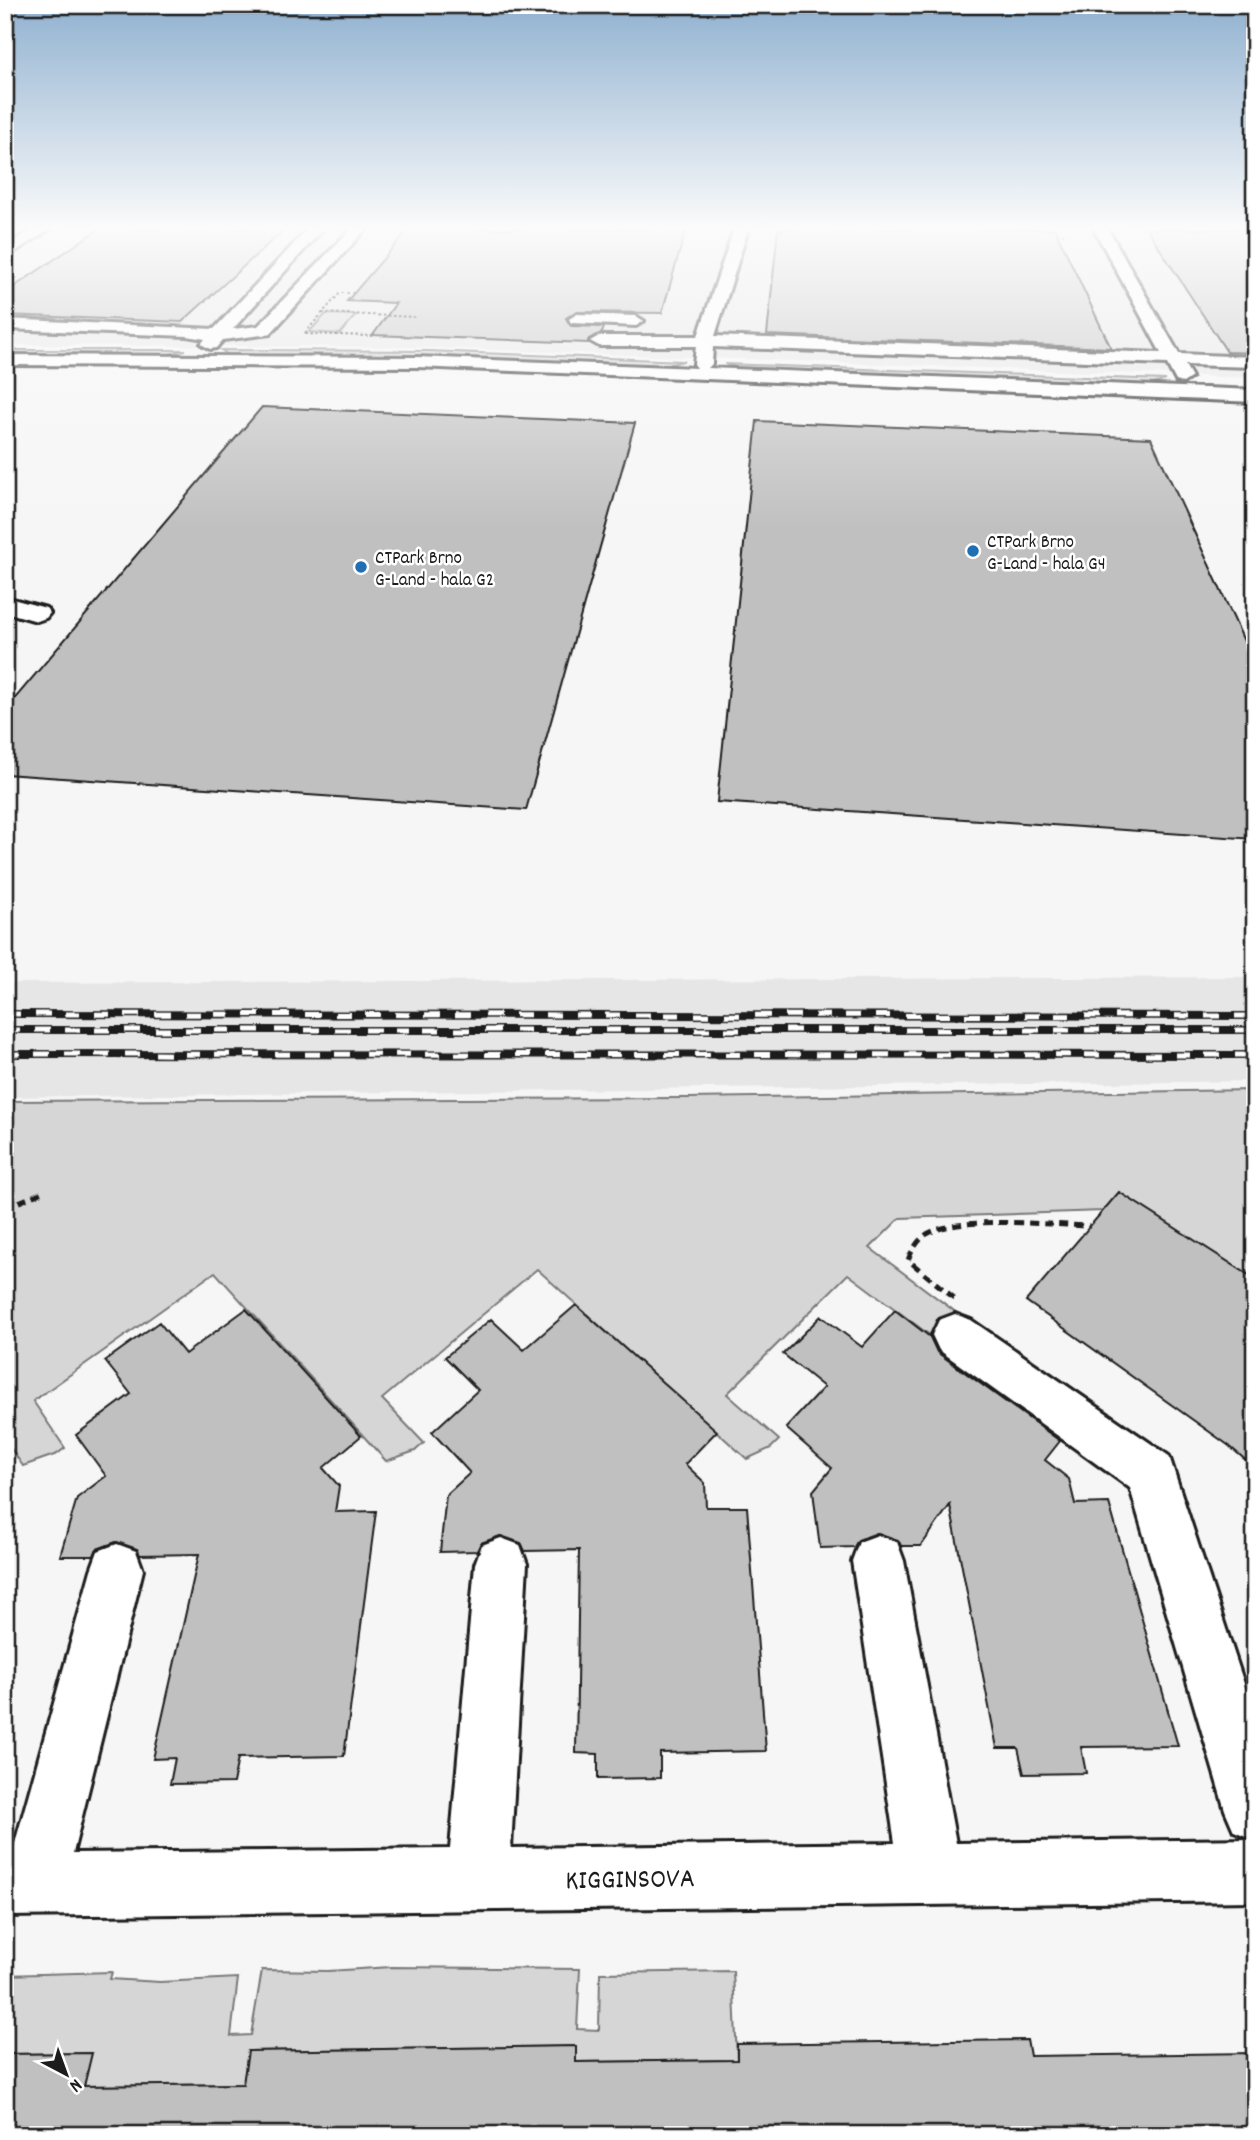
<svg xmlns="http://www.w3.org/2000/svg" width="1260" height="2140" font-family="Dekko,sans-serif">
	<rect width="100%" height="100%" fill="#f6f6f6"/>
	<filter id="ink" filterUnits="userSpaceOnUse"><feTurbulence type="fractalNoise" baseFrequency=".0143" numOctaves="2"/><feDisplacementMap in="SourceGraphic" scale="14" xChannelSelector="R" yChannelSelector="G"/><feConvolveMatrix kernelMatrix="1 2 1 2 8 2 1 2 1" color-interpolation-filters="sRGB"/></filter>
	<g filter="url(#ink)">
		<path fill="#e6e6e6" d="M 10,229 L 1255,229 L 1255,378 L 410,347 L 5,345 L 5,231 Z
			M 1255,977 L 1255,1081 L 5,1097 L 5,983 Z"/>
		<path fill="#d6d6d6" stroke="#797979" stroke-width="2" d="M 326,314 L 356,315 L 340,334 L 309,332 Z
			M 5,350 L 186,350 L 157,357 L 5,356 Z
			M 221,350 L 428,351 L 684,361 L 657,367 L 242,357 L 229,355 Z
			M 725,364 L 1166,380 L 1147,386 L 745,370 Z
			M 1255,1090 L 1255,1279 L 1119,1192 L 1103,1211 L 900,1218 L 870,1248 L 961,1316 L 939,1342 L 848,1274 L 727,1394 L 779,1440 L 771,1448 L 747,1459 L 537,1269 L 382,1399 L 424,1443 L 415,1451 L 386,1461 L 215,1272 L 33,1401 L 65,1448 L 57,1454 L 23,1466 L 5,1440 L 5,1101 L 688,1098 Z
			M 391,1967 L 580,1969 L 577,2029 L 599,2030 L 600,1973 L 733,1971 L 737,2060 L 576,2062 L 576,2046 L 249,2051 L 243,2084 L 84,2086 L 91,2053 L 5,2054 L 5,1975 L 112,1972 L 110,1979 L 160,1982 L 238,1978 L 231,2036 L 251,2035 L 262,1970 L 328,1971 Z"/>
		<path fill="#c0c0c0" stroke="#1c1c1c" stroke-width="2" d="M 99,229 L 285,229 L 182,322 L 5,315 L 5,293 Z
			M 409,229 L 686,229 L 662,313 L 576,312 L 566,318 L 571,326 L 604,327 L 602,333 L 589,339 L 589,343 L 373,335 L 396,303 L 347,301 Z
			M 778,229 L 1055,229 L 1111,348 L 767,335 Z
			M 1147,229 L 1255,229 L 1255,353 L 1227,352 Z
			M 262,407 L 635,423 L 526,810 L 5,774 L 5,710 Z
			M 757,421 L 1151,438 L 1255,665 L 1255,839 L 717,802 Z
			M 1119,1192 L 1255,1279 L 1255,1468 L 1228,1445 L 1026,1301 Z
			M 576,1305 L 717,1431 L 685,1464 L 705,1483 L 706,1507 L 747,1507 L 766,1751 L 660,1753 L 660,1778 L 598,1779 L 598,1754 L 576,1753 L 579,1550 L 525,1551 L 521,1543 L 500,1536 L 481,1543 L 477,1551 L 440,1552 L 446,1495 L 470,1473 L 432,1432 L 478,1390 L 445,1357 L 491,1319 L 524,1350 Z
			M 246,1309 L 361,1436 L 323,1468 L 339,1486 L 335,1512 L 376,1511 L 344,1756 L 238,1758 L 233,1783 L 170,1784 L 175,1758 L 153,1759 L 199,1554 L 140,1555 L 137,1549 L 116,1542 L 97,1549 L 94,1556 L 60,1556 L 77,1498 L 106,1476 L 76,1435 L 131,1394 L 105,1361 L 159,1322 L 185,1354 Z
			M 895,1310 L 930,1337 L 937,1352 L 1060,1441 L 1045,1460 L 1069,1479 L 1075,1504 L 1109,1503 L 1178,1746 L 1081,1747 L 1086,1773 L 1024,1774 L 1018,1748 L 997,1748 L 950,1505 L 921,1546 L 901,1546 L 898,1540 L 877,1533 L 858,1540 L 854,1547 L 820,1548 L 813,1491 L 832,1468 L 786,1428 L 824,1387 L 783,1354 L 821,1316 L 862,1347 Z
			M 1027,2040 L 1030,2056 L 1255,2053 L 1255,2135 L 5,2135 L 5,2054 L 92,2053 L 84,2086 L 243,2084 L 248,2051 L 576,2046 L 576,2062 L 737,2060 L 737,2044 Z"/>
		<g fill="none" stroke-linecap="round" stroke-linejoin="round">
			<g stroke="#1c1c1c" stroke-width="6">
				<path id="minor" d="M 33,229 L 50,229 L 5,258 L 5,247 Z
					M 308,229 L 323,229 L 233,329 L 258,326 L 351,229 L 366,229 L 270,334 L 223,340 L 216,348 L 210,349 L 201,344 L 205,339 L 187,336 L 5,329 L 5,319 L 214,329 Z
					M 734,229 L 748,229 L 715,336 L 1161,353 L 1094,229 L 1108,229 L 1179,354 L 1255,357 L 1255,367 L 1185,365 L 1192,377 L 1183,383 L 1176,381 L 1167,364 L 713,347 L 712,364 L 708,368 L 1255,390 L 1255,402 L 417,367 L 5,365 L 5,355 L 417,357 L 697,368 L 694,364 L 696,346 L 599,346 L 590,341 L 599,336 L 698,336 Z
					M 577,314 L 636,316 L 644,321 L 636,326 L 571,323 L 569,319 Z
					M 5,597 L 46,608 L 50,613 L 46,618 L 37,621 L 5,612 Z
					M 955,1314 L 971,1320 L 1169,1456 L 1255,1717 L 1255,1901 L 5,1916 L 5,1854 L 12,1854 L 91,1570 L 98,1551 L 117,1544 L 136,1551 L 143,1570 L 73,1853 L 450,1849 L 475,1564 L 482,1545 L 501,1538 L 520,1545 L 527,1564 L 511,1848 L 895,1843 L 852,1561 L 859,1542 L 878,1535 L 897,1542 L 904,1561 L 956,1843 L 1253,1839 L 1234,1831 L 1225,1810 L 1130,1488 L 939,1350 L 932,1335 L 939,1320 Z"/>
			</g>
			<path stroke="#1c1c1c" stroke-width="2" stroke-dasharray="2.5 2.5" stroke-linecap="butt" d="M 1057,233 L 1068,235
				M 354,293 L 340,293 L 304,334 L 373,336
				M 322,313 L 416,317"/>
			<path stroke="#1c1c1c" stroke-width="5" stroke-dasharray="9 6" stroke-linecap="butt" d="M 5,1208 L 45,1191
				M 954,1298 L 908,1260 C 912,1250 918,1240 927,1234 C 960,1215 1051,1225 1090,1226"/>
			<use href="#minor" fill="#fff" fill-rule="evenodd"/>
			<g stroke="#1c1c1c" stroke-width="8">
				<path id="rail" d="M 5,1014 L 1255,1016
					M 5,1030 L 1255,1030
					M 5,1054 L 1255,1055"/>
			</g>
			<use href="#rail" stroke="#fff" stroke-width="5" stroke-dasharray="15" stroke-linecap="butt"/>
		</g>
	</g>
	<linearGradient id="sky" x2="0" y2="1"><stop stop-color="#90b1d0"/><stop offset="0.43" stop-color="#fbfbfb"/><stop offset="1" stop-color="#fbfbfb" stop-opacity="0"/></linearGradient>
	<rect width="1260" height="529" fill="url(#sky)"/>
	<g fill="#1f6fb2" stroke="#fff" stroke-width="2.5">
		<circle cx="973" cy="551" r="7"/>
		<circle cx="361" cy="567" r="7"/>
	</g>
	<g text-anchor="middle" stroke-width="5" stroke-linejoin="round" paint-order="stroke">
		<g font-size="19" fill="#1c1c1c" stroke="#fff" text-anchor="start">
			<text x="987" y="547">CTPark Brno<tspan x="987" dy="22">G-Land - hala G4</tspan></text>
			<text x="375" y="563">CTPark Brno<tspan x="375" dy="22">G-Land - hala G2</tspan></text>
		</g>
		<g font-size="28" fill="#1c1c1c" stroke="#fff">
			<text transform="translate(630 1877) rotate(-1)" y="10">KIGGINSOVA</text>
		</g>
	</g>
	<rect width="1260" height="2140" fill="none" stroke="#fff" stroke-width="28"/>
	<rect x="14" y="14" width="1232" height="2112" fill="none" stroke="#1c1c1c" stroke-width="2.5" filter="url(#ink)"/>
	<g transform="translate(66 2074) rotate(139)" stroke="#ffffff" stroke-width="5" paint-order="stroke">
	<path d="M0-5L12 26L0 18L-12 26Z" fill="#1c1c1c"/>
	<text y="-10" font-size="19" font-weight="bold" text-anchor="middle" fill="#1c1c1c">N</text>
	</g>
</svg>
